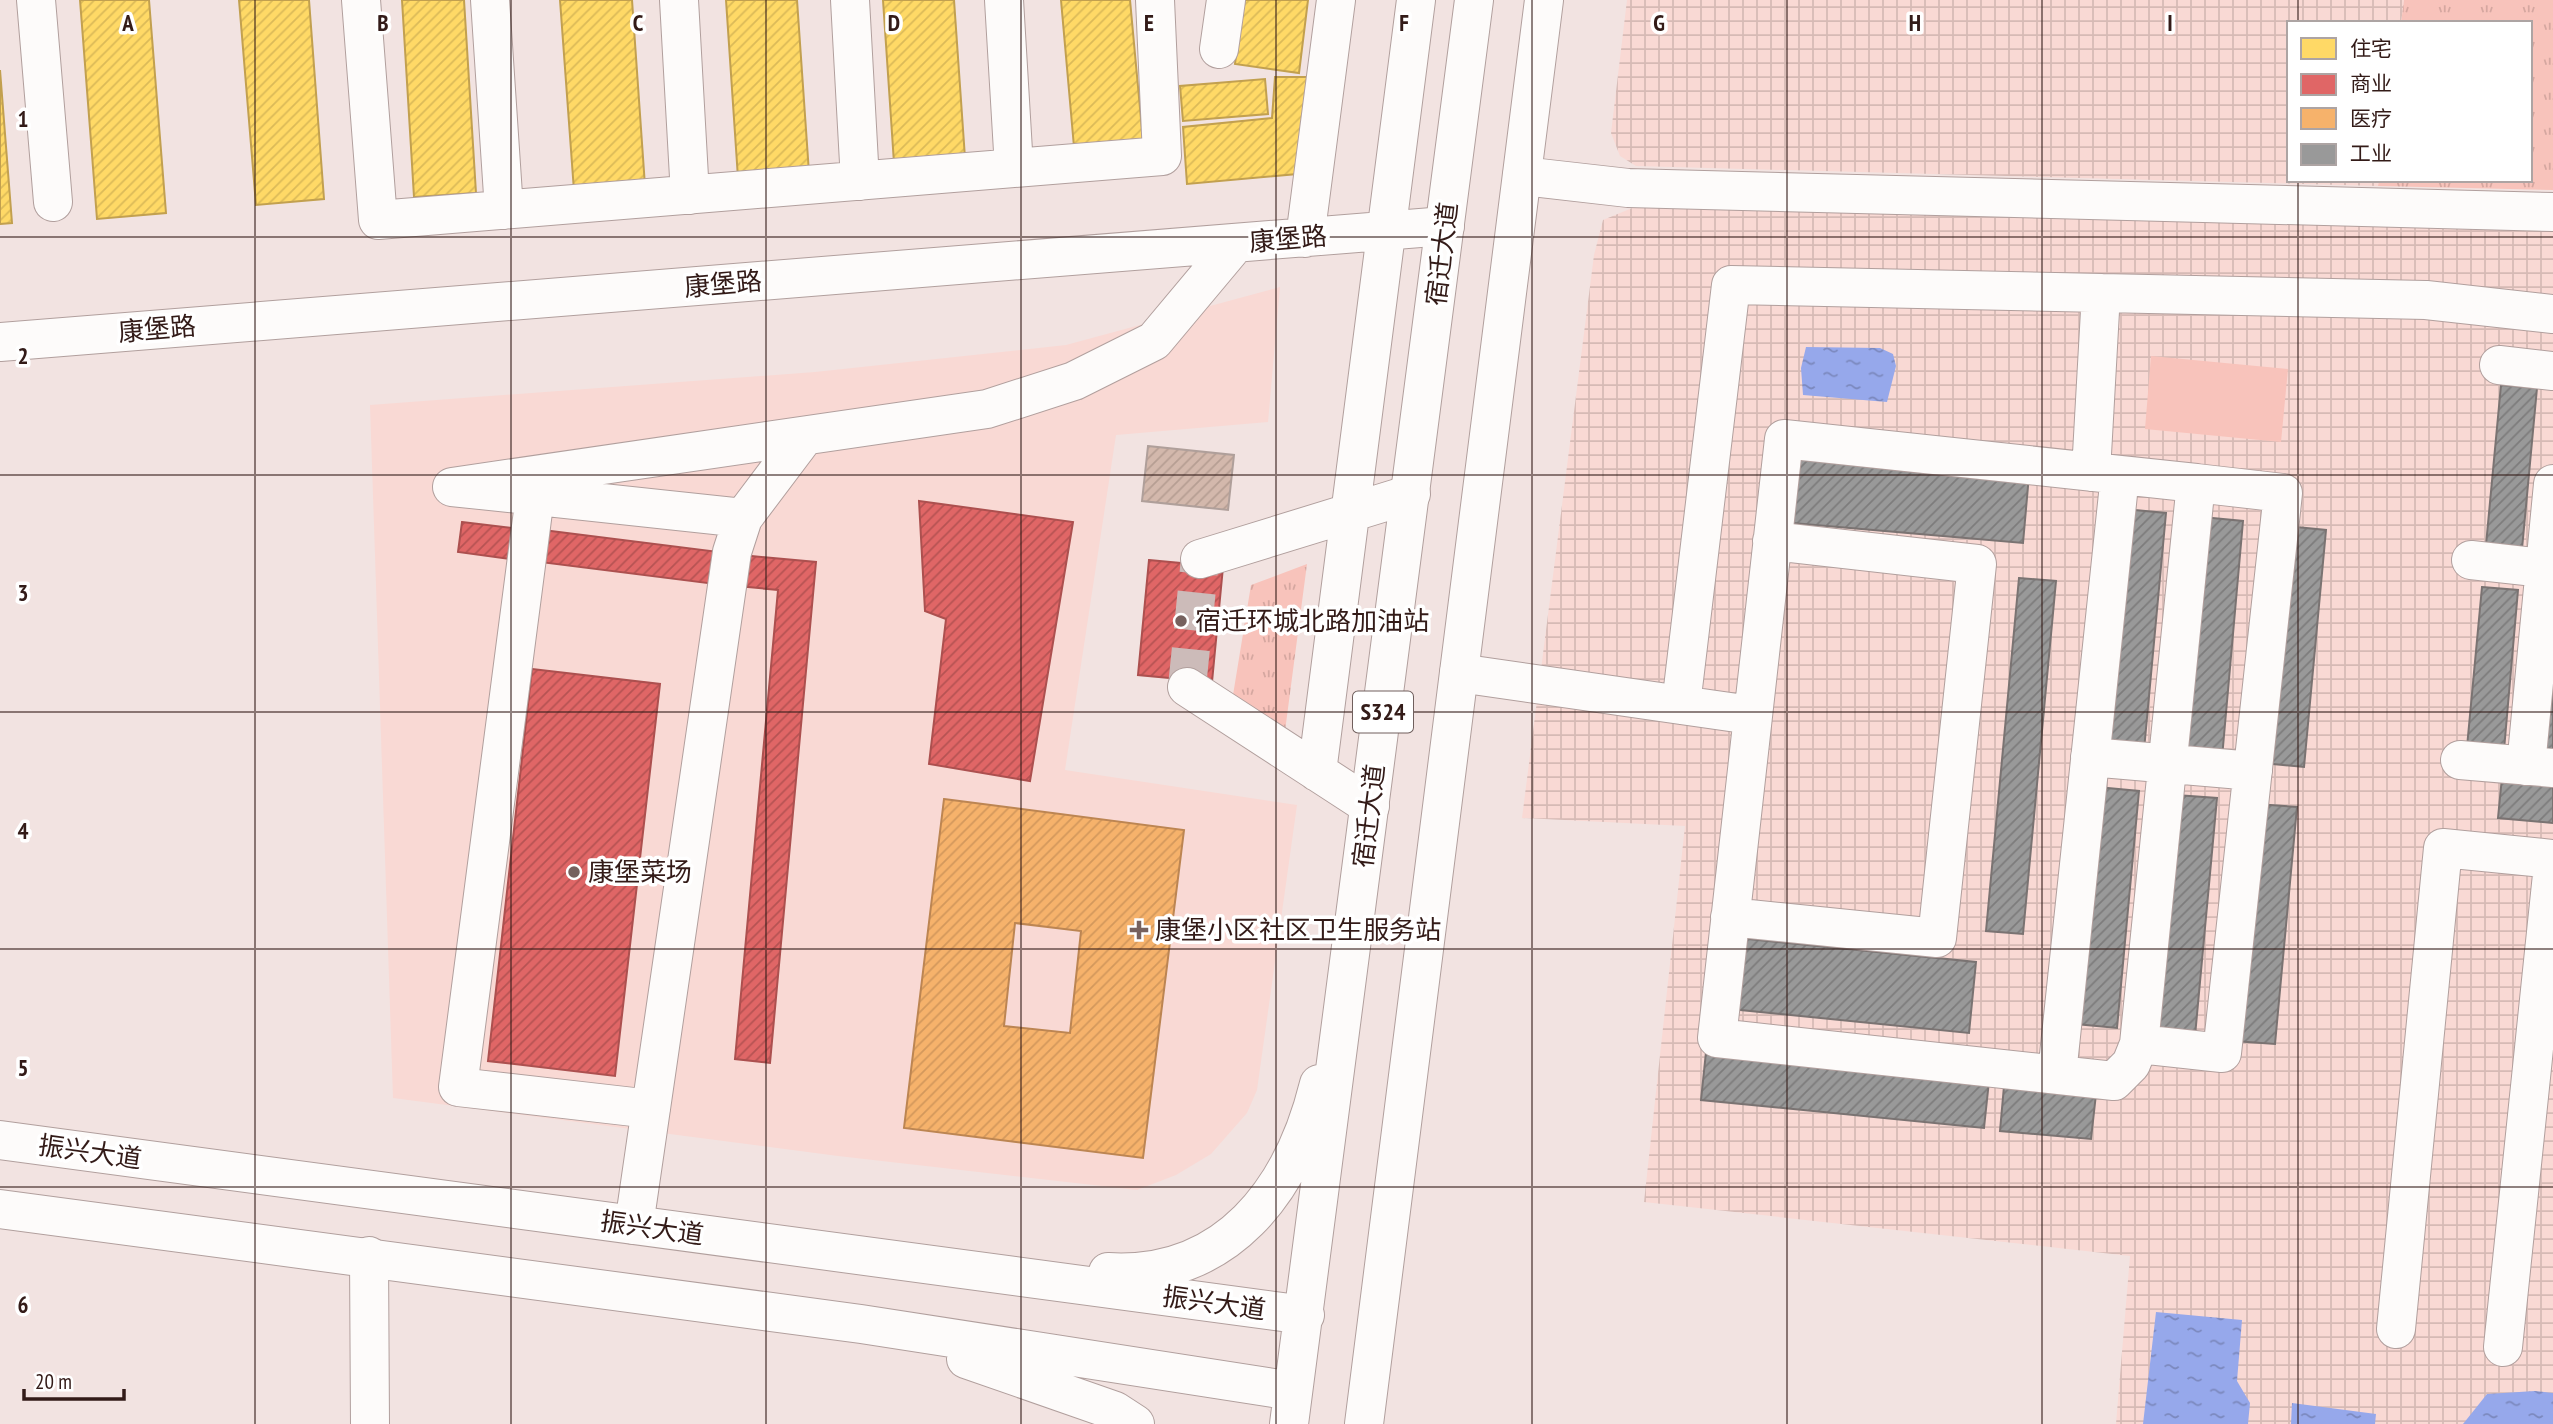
<svg xmlns="http://www.w3.org/2000/svg" width="2553" height="1424" font-family="'PT Sans Narrow','Noto Sans SC',sans-serif">
	<defs>
		<pattern id="industrial-grid" width="8" height="8" patternUnits="userSpaceOnUse" patternTransform="scale(1.75)"><rect width="8" height="8" fill="#f9d9d4"/><path d="M0 4h8M4 0v8" fill="none" stroke="#d6bab5"/></pattern>
		<pattern id="grass-tufts" width="24" height="20" patternUnits="userSpaceOnUse" patternTransform="scale(1.75)"><rect width="24" height="20" fill="#f8c3bb"/><path d="M3 7l-1-3M5 7V3M7 7l1-3M15 17l-1-3M17 17v-4M19 17l1-3" fill="none" stroke="#d5a7a0"/></pattern>
		<pattern id="water-ripples" width="26" height="14" patternUnits="userSpaceOnUse" patternTransform="scale(1.75)"><rect width="26" height="14" fill="#96a8eb"/><path d="M2 4q2-2 4 0t4 0M15 11q2-2 4 0t4 0" fill="none" stroke="#7b88bd"/></pattern>
		<pattern id="homes-hatch" width="6" height="6" patternUnits="userSpaceOnUse" patternTransform="scale(1.75)"><rect width="6" height="6" fill="#ffd966"/><path d="M-1 1l2-2M0 6l6-6M5 7l2-2" fill="none" stroke="#dbba58"/></pattern>
		<pattern id="shops-hatch" width="6" height="6" patternUnits="userSpaceOnUse" patternTransform="scale(1.75)"><rect width="6" height="6" fill="#e06666"/><path d="M-1 1l2-2M0 6l6-6M5 7l2-2" fill="none" stroke="#b65353"/></pattern>
		<pattern id="health-hatch" width="6" height="6" patternUnits="userSpaceOnUse" patternTransform="scale(1.75)"><rect width="6" height="6" fill="#f6b26b"/><path d="M-1 1l2-2M0 6l6-6M5 7l2-2" fill="none" stroke="#d3985c"/></pattern>
		<pattern id="industry-hatch" width="6" height="6" patternUnits="userSpaceOnUse" patternTransform="scale(1.75)"><rect width="6" height="6" fill="#999"/><path d="M-1 1l2-2M0 6l6-6M5 7l2-2" fill="none" stroke="#7d7c7c"/></pattern>
		<pattern id="building-hatch" width="6" height="6" patternUnits="userSpaceOnUse" patternTransform="scale(1.75)"><rect width="6" height="6" fill="#d3b8ac"/><path d="M-1 1l2-2M0 6l6-6M5 7l2-2" fill="none" stroke="#b69e93"/></pattern>
	</defs>
	<rect width="100%" height="100%" fill="#f2e3e1"/>
	<path fill="#f9d9d4" d="M 1280,287 L 1268,422 L 1116,435 L 1065,770 L 1297,805 L 1257,1090 L 1247,1113 L 1211,1154 L 1176,1175 L 1137,1190 L 838,1156 L 393,1098 L 370,405 L 815,372 L 1066,345 Z"/>
	<path fill="url(#industrial-grid)" d="M 1627,0 L 2404,0 L 2401,23 L 2289,23 L 2289,180 L 2379,180 L 2378,186 L 1636,166 L 1620,156 L 1611,133 Z
		M 1637,206 L 2553,231 L 2553,1424 L 2116,1424 L 2130,1256 L 1644,1202 L 1685,826 L 1522,818 L 1594,255 L 1603,220 Z"/>
	<path fill="url(#grass-tufts)" d="M 2404,0 L 2553,0 L 2553,190 L 2378,186 L 2379,180 L 2530,180 L 2530,23 L 2401,23 Z
		M 1307,564 L 1285,731 L 1233,695 L 1251,585 Z"/>
	<path fill="#f8c3bb" d="M 2151,356 L 2288,369 L 2281,442 L 2145,429 Z"/>
	<path fill="url(#water-ripples)" d="M 1806,347 L 1880,348 L 1893,354 L 1896,366 L 1887,402 L 1803,395 L 1801,368 Z
		M 2156,1312 L 2242,1320 L 2237,1381 L 2250,1403 L 2248,1424 L 2143,1424 Z
		M 2535,1391 L 2553,1393 L 2553,1424 L 2463,1424 L 2487,1394 Z
		M 2292,1403 L 2376,1414 L 2375,1424 L 2291,1424 Z"/>
	<path fill="url(#homes-hatch)" stroke="#c2a04f" stroke-width="2" d="M 80,0 L 149,0 L 166,213 L 97,219 Z
		M 239,0 L 309,0 L 324,199 L 256,205 Z
		M 402,0 L 464,0 L 476,193 L 414,197 Z
		M 560,0 L 632,0 L 645,186 L 574,191 Z
		M 726,0 L 797,0 L 809,173 L 738,178 Z
		M 883,0 L 954,0 L 965,158 L 894,163 Z
		M 1061,0 L 1130,0 L 1143,141 L 1074,147 Z
		M 1243,0 L 1308,0 L 1299,73 L 1235,64 Z
		M 0,70 L 12,223 L 0,224 Z
		M 1275,77 L 1310,77 L 1297,174 L 1187,184 L 1183,127 L 1272,118 Z
		M 1265,79 L 1268,114 L 1183,121 L 1180,86 Z"/>
	<path fill="url(#shops-hatch)" stroke="#ac504f" stroke-width="2" d="M 919,501 L 1073,522 L 1030,781 L 929,764 L 946,619 L 925,611 Z
		M 462,522 L 521,529 L 517,560 L 458,552 Z
		M 543,530 L 719,552 L 715,584 L 540,562 Z
		M 741,555 L 816,562 L 770,1063 L 735,1059 L 778,590 L 738,586 Z
		M 1149,560 L 1223,567 L 1212,682 L 1138,675 Z
		M 532,669 L 660,684 L 615,1076 L 488,1061 Z"/>
	<path fill="url(#health-hatch)" stroke="#bc8552" stroke-width="2" fill-rule="evenodd" d="M 944,799 L 1184,830 L 1143,1158 L 904,1128 ZM 1015,923 L 1081,931 L 1070,1033 L 1004,1026 Z"/>
	<path fill="url(#industry-hatch)" stroke="#7a7372" stroke-width="2" d="M 2501,385 L 2537,388 L 2522,549 L 2486,545 Z
		M 1787,455 L 2029,475 L 2023,543 L 1781,522 Z
		M 2124,509 L 2166,513 L 2144,750 L 2102,746 Z
		M 2202,517 L 2243,521 L 2222,758 L 2180,754 Z
		M 2285,526 L 2326,530 L 2304,767 L 2263,763 Z
		M 2019,578 L 2056,581 L 2023,934 L 1986,931 Z
		M 2482,587 L 2518,590 L 2504,750 L 2467,747 Z
		M 2553,627 L 2553,752 L 2542,751 Z
		M 2502,777 L 2553,782 L 2553,823 L 2498,818 Z
		M 2097,787 L 2139,791 L 2117,1028 L 2076,1024 Z
		M 2176,795 L 2217,798 L 2195,1036 L 2154,1032 Z
		M 2256,804 L 2297,807 L 2275,1044 L 2234,1041 Z
		M 1738,938 L 1976,962 L 1969,1033 L 1731,1009 Z
		M 1706,1052 L 1989,1081 L 1984,1128 L 1701,1100 Z
		M 2004,1086 L 2096,1094 L 2091,1139 L 2000,1131 Z"/>
	<path fill="url(#building-hatch)" stroke="#af9f9a" stroke-width="2" d="M 1148,446 L 1234,455 L 1228,510 L 1142,501 Z"/>
	<g fill="none" stroke-linecap="round" stroke-linejoin="round">
		<path stroke="#ccbbb9" stroke-width="38" stroke-dasharray="38 19" stroke-linecap="butt" d="M 1187,687 L 1200,559"/>
		<g stroke="#b19f9d" stroke-width="40">
			<path id="minor" d="M 36,0 L 53,202
				M 361,0 L 378,220 L 1162,156 L 1155,0
				M 490,0 L 504,210
				M 679,0 L 690,195
				M 850,0 L 860,181
				M 1004,0 L 1014,168
				M 1219,49 L 1226,0
				M 1522,176 L 1628,188 L 2553,212
				M 1305,238 L 1336,0
				M 0,342 L 1445,226
				M 2499,365 L 2553,371
				M 804,437 L 743,518 L 452,487 L 987,409 L 1074,381 L 1154,341 L 1236,243
				M 1784,439 L 2196,483 L 2139,1044 L 2131,1064 L 2114,1081 L 1717,1038 Z
				M 2091,472 L 2101,293
				M 535,496 L 458,1087 L 651,1109
				M 1200,559 L 1411,494
				M 2471,560 L 2553,569
				M 1459,673 L 1681,705 L 1731,285 L 2426,300 L 2553,314
				M 1187,687 L 1370,806
				M 1681,705 L 1751,715
				M 2090,757 L 2253,771
				M 2460,760 L 2553,768
				M 2526,766 L 2553,484
				M 1317,772 L 1416,0
				M 1730,917 L 1937,938 L 1977,564 L 1772,541
				M 2139,1044 L 2222,1053 L 2283,493 L 2196,483
				M 2057,1074 L 2120,475
				M 634,1225 L 732,552 L 743,518
				M 369,1256 L 370,1424
				M 2396,1329 L 2443,848 L 2553,859
				M 2503,1347 L 2553,865"/>
		</g>
		<g stroke="#b19f9d" stroke-width="40">
			<path id="major" d="M 0,1140 L 1305,1315
				M 0,1209 L 861,1324 L 1293,1391
				M 1108,1272 C 1227,1279 1293,1190 1319,1084
				M 966,1359 L 1115,1411 L 1135,1424
				M 1289,1424 L 1474,0
				M 1364,1424 L 1544,0"/>
		</g>
		<use href="#minor" stroke="#fdfbfa" stroke-width="38"/>
		<use href="#major" stroke="#fdfbfa" stroke-width="38"/>
	</g>
	<path fill="none" stroke="#331b18" stroke-width="2" stroke-opacity="0.55" d="M 255,0 L 255,1424M 511,0 L 511,1424M 766,0 L 766,1424M 1021,0 L 1021,1424M 1276,0 L 1276,1424M 1532,0 L 1532,1424M 1787,0 L 1787,1424M 2042,0 L 2042,1424M 2298,0 L 2298,23M 2298,180 L 2298,1424M 0,237 L 2553,237M 0,475 L 2553,475M 0,712 L 2553,712M 0,949 L 2553,949M 0,1187 L 2553,1187"/>
	<g fill="#76615e" stroke="#fff" stroke-width="2.5">
		<circle cx="1181" cy="621" r="7"/>
		<circle cx="574" cy="872" r="7"/>
		<path d="M1135.5 919.5h7v7h7v7h-7v7h-7v-7h-7v-7h7z"/>
	</g>
	<g text-anchor="middle" stroke-width="7" stroke-linejoin="round" paint-order="stroke">
		<rect fill="#fff" stroke="#705f5d" stroke-width="2" x="1353" y="691.5" width="60" height="41" rx="5"/>
		<g font-size="24" font-weight="bold" fill="#331b18">
			<text x="1383" y="720">S324</text>
		</g>
		<g font-size="26" fill="#331b18" stroke="#fff">
			<text transform="translate(1288 239) rotate(-5)" y="9">康堡路</text>
			<text transform="translate(1442 254) rotate(-83)" y="9">宿迁大道</text>
			<text transform="translate(723 284) rotate(-5)" y="9">康堡路</text>
			<text transform="translate(157 329) rotate(-5)" y="9">康堡路</text>
			<text transform="translate(1369 816) rotate(-83)" y="9">宿迁大道</text>
			<text transform="translate(90 1152) rotate(8)" y="9">振兴大道</text>
			<text transform="translate(652 1228) rotate(8)" y="9">振兴大道</text>
			<text transform="translate(1214 1303) rotate(8)" y="9">振兴大道</text>
		</g>
		<g font-size="26" fill="#331b18" stroke="#fff" text-anchor="start">
			<text x="1195" y="630">宿迁环城北路加油站</text>
			<text x="588" y="881">康堡菜场</text>
			<text x="1155" y="939">康堡小区社区卫生服务站</text>
		</g>
	</g>
	<g font-size="23" text-anchor="middle" font-weight="bold" fill="#331b18" stroke="#fff" stroke-width="7" stroke-linejoin="round" paint-order="stroke">
		<text x="128" y="31">A</text>
		<text x="383" y="31">B</text>
		<text x="638" y="31">C</text>
		<text x="894" y="31">D</text>
		<text x="1149" y="31">E</text>
		<text x="1404" y="31">F</text>
		<text x="1659" y="31">G</text>
		<text x="1915" y="31">H</text>
		<text x="2170" y="31">I</text>
		<text x="23" y="127">1</text>
		<text x="23" y="364">2</text>
		<text x="23" y="601">3</text>
		<text x="23" y="839">4</text>
		<text x="23" y="1076">5</text>
		<text x="23" y="1313">6</text>
	</g>
	<rect x="2287" y="21" width="245" height="161" fill="#ffffff" stroke="#ada4a3" stroke-width="2"/>
	<rect x="2301" y="38" width="35" height="21" fill="#ffd966" stroke="#ada4a3" stroke-width="2"/>
	<text x="2350" y="56" font-size="21" fill="#331b18">住宅</text>
	<rect x="2301" y="74" width="35" height="21" fill="#e06666" stroke="#ada4a3" stroke-width="2"/>
	<text x="2350" y="91" font-size="21" fill="#331b18">商业</text>
	<rect x="2301" y="108" width="35" height="21" fill="#f6b26b" stroke="#ada4a3" stroke-width="2"/>
	<text x="2350" y="126" font-size="21" fill="#331b18">医疗</text>
	<rect x="2301" y="144" width="35" height="21" fill="#999999" stroke="#ada4a3" stroke-width="2"/>
	<text x="2350" y="161" font-size="21" fill="#331b18">工业</text>
	<path d="M24 1389v10h100v-10" fill="none" stroke="#331b18" stroke-width="3.5"/>
	<text x="35" y="1389" font-size="21" fill="#331b18" stroke="#ffffff" stroke-width="5" paint-order="stroke">20 m</text>
</svg>
